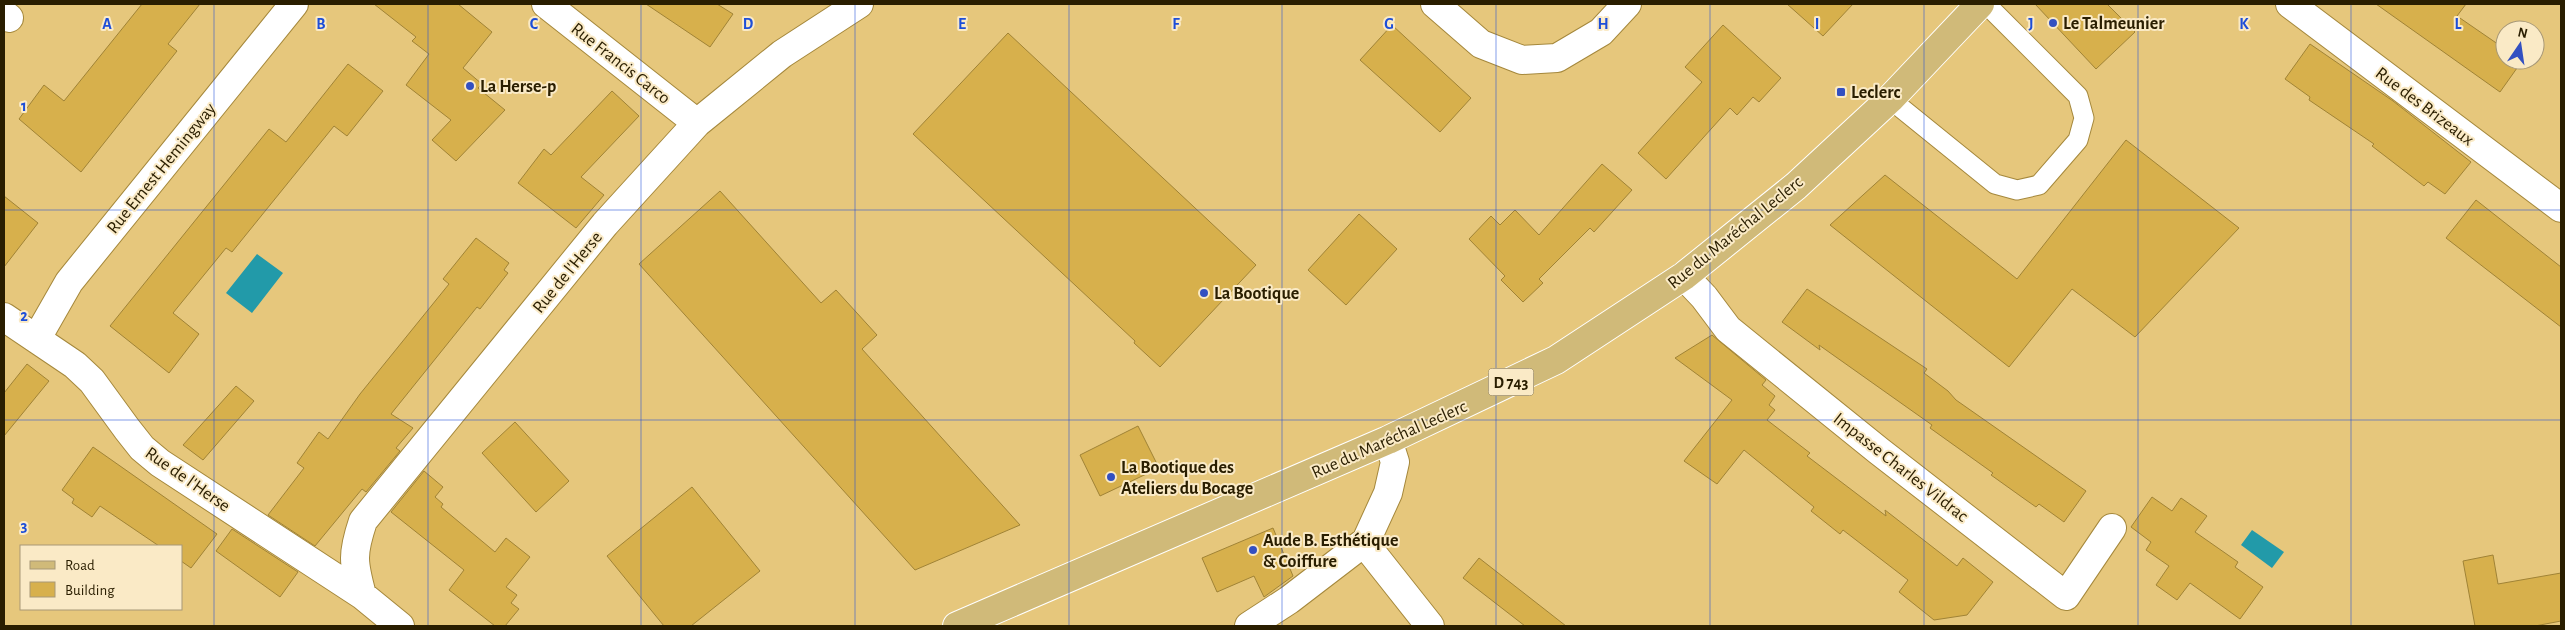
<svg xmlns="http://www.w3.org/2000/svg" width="2565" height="630" font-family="'Alegreya Sans',sans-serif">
	<rect width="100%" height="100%" fill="#e6c77c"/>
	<path fill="#229aa9" d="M 257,254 L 283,273 L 252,313 L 226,293 Z
		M 2252,530 L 2284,552 L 2272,568 L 2241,545 Z"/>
	<path fill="#d7b04c" stroke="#a08336" d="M 142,4 L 200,4 L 168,44 L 177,51 L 81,172 L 19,119 L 44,85 L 64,101 Z
		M 374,4 L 458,4 L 492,32 L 463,68 L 482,84 L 478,88 L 505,110 L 456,161 L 432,140 L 451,120 L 406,85 L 429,54 L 412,41 L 416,37 Z
		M 646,4 L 717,4 L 733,14 L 710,47 Z
		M 1787,4 L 1853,4 L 1823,36 Z
		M 2035,4 L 2107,4 L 2135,32 L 2096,69 Z
		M 2376,4 L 2466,4 L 2457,16 L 2505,49 L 2505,60 L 2522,61 L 2500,92 Z
		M 1392,25 L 1471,98 L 1440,132 L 1360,60 Z
		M 1723,25 L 1781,78 L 1759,102 L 1753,97 L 1737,115 L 1730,108 L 1666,179 L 1638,153 L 1702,82 L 1685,67 Z
		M 1008,33 L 1256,265 L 1160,367 L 1134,343 L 1135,341 L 913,134 Z
		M 2310,44 L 2393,101 L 2471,162 L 2445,194 L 2428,182 L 2424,186 L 2372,146 L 2374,144 L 2309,100 L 2310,97 L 2285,79 Z
		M 348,64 L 383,91 L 347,136 L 334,126 L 232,252 L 226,248 L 173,313 L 199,334 L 169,373 L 110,326 L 269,129 L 286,142 Z
		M 612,91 L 639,116 L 581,177 L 604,195 L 576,228 L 518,183 L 544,149 L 551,155 Z
		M 2126,140 L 2239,228 L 2135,337 L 2072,289 L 2009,367 L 1830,225 L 1885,175 L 2017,279 Z
		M 1602,164 L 1632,190 L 1594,232 L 1590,228 L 1539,279 L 1543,283 L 1523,302 L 1501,280 L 1505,276 L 1469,239 L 1491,216 L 1500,225 L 1515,210 L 1539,235 Z
		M 720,191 L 821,303 L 836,290 L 877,335 L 862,349 L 1020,525 L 915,570 L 639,264 Z
		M 4,196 L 38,223 L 4,267 Z
		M 2476,200 L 2561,267 L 2561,327 L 2446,238 Z
		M 1359,214 L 1397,249 L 1346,305 L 1308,270 Z
		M 476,238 L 509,263 L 504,270 L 508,273 L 480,309 L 477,307 L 391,414 L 413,428 L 396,448 L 400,451 L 366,492 L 362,489 L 315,546 L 268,515 L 304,468 L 297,463 L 319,432 L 328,439 L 360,394 L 449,284 L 443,279 Z
		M 1807,289 L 1927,369 L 1924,373 L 1948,391 L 1956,400 L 2086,491 L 2064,522 L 2039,504 L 2036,507 L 2026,500 L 1991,475 L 1993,473 L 1930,428 L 1932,425 L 1819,345 L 1820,350 L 1782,322 Z
		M 1712,335 L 1766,380 L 1762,385 L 1775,396 L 1769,405 L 1775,410 L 1767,420 L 1810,453 L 1807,456 L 1886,516 L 1885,510 L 1957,566 L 1963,558 L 1993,582 L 1967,615 L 1934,620 L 1899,592 L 1908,580 L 1843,530 L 1840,534 L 1811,511 L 1814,507 L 1744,450 L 1717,484 L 1684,461 L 1732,400 L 1675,358 Z
		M 27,364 L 49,381 L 4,436 L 4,393 Z
		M 236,386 L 254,401 L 203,460 L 183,445 Z
		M 515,422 L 569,481 L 536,512 L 482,453 Z
		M 1138,426 L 1159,468 L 1100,496 L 1080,455 Z
		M 93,447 L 217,534 L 191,568 L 181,561 L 181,546 L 159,546 L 100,506 L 92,517 L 72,503 L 74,499 L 62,490 Z
		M 424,471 L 443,487 L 435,497 L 443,504 L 441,507 L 495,552 L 506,538 L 530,557 L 506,587 L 517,595 L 511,603 L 519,609 L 505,626 L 495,626 L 449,590 L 464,570 L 391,512 Z
		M 692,487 L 760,571 L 691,626 L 664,626 L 607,556 Z
		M 2152,497 L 2172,511 L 2181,498 L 2207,516 L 2195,532 L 2238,562 L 2235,567 L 2263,587 L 2240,619 L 2190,583 L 2177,600 L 2156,585 L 2169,566 L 2146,550 L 2151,542 L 2131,527 Z
		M 1273,528 L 1293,576 L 1264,597 L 1254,576 L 1217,592 L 1202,558 Z
		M 232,529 L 298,572 L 280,597 L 216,551 Z
		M 2493,555 L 2498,584 L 2561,573 L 2561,621 L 2535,626 L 2475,626 L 2463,561 Z
		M 1479,558 L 1566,626 L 1525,626 L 1463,578 Z"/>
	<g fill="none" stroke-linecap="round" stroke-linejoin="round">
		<g stroke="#a5883c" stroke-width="21">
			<path id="lane" d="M 1890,99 L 1995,184 L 2017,190 L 2039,185 L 2078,140 L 2084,118 L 2078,96 L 1986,4"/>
		</g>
		<g stroke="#a5883c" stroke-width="30">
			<path id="street" d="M 546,4 L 697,123
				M 1435,4 L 1481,44 L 1522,60 L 1557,58 L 1601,32 L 1627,4
				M 4,14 L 9,18
				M 1684,276 L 1704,297 L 1728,329 L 1879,451 L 2066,596 L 2112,528
				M 4,317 L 75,365 L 92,381 L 127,429 L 142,448 L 160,463 L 362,595 L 400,626
				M 37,338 L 69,282 L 294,4
				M 1366,541 L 1373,554 L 1430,626
				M 362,595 C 353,562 352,554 363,521 L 605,224 L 697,123 L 782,54 L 859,4
				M 1249,626 L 1289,600 L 1366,541 L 1388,493 L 1395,462 L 1388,440"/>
		</g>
		<g stroke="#a5883c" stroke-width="30">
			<path id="secondary" d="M 2290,4 L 2561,208"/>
		</g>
		<g stroke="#fff" stroke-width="30">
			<path id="primary" d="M 957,626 L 1388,440 L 1556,360 L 1684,276 L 1796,186 L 1890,99 L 1980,4"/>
		</g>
		<use href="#lane" stroke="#fff" stroke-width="19"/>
		<use href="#street" stroke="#fff" stroke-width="28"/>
		<use href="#secondary" stroke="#fff" stroke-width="28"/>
		<use href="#primary" stroke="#d0ba79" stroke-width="28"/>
	</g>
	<path fill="none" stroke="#1d4ed8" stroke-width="1" stroke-opacity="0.55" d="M 214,4 L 214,626M 428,4 L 428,626M 641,4 L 641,626M 855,4 L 855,626M 1069,4 L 1069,626M 1282,4 L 1282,626M 1496,4 L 1496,626M 1710,4 L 1710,626M 1924,4 L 1924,626M 2138,4 L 2138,626M 2351,4 L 2351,626M 4,210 L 2561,210M 4,420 L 2561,420"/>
	<g fill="#3350c1" stroke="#faeac6" stroke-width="2">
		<circle cx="2053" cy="23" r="5"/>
		<circle cx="470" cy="86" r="5"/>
		<rect x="1836" y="87" width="10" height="10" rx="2.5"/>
		<circle cx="1204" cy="293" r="5"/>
		<circle cx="1111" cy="477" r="5"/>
		<circle cx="1253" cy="550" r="5"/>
	</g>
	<g text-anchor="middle" stroke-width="4" stroke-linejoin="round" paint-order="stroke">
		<rect fill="#faeac6" stroke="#685b3b" stroke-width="1" x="1488.5" y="368.5" width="45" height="27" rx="4"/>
		<g font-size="16" font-weight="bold" fill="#2a1e00">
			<text x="1511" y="388">D 743</text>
		</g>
		<g font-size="18" font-weight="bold" fill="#2a1e00" stroke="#faeac6" text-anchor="start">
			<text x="2063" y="29">Le Talmeunier</text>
			<text x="480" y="92">La Herse-p</text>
			<text x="1851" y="98">Leclerc</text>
			<text x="1214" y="299">La Bootique</text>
			<text x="1121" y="473">La Bootique des<tspan x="1121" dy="21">Ateliers du Bocage</tspan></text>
			<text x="1263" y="546">Aude B. Esthétique<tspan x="1263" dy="21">&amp; Coiffure</tspan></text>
		</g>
		<g font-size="18" fill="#2a1e00" stroke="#faeac6">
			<text transform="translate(621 63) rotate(38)" y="6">Rue Francis Carco</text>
			<text transform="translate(2425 106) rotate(37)" y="6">Rue des Brizeaux</text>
			<text transform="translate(161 168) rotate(-51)" y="6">Rue Ernest Hemingway</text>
			<text transform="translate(1735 232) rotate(-39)" y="6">Rue du Maréchal Leclerc</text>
			<text transform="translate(567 272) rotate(-51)" y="6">Rue de l'Herse</text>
			<text transform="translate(1389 439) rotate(-24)" y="6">Rue du Maréchal Leclerc</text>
			<text transform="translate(1901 467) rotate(38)" y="6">Impasse Charles Vildrac</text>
			<text transform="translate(188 479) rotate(35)" y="6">Rue de l'Herse</text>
		</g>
	</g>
	<g font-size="16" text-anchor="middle" font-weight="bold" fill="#1d4ed8" stroke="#faeac6" stroke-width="4" stroke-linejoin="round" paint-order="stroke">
		<text x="107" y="29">A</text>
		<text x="321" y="29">B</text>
		<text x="534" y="29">C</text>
		<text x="748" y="29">D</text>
		<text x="962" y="29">E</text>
		<text x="1176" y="29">F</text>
		<text x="1389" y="29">G</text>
		<text x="1603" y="29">H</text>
		<text x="1817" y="29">I</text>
		<text x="2031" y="29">J</text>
		<text x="2244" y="29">K</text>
		<text x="2458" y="29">L</text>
		<text x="24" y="111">1</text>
		<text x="24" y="321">2</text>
		<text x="24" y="531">3</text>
	</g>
	<rect width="2565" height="630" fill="none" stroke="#2a1e00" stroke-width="10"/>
	<rect x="20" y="545" width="162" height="65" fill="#faeac6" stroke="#a79877"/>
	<rect x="30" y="561" width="25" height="8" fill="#d0ba79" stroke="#a79877"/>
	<text x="65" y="570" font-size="15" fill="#2a1e00">Road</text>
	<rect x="30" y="582" width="25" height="15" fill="#d7b04c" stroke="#a79877"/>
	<text x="65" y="595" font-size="15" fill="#2a1e00">Building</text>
	<g transform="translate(2520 45) rotate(13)"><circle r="24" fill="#faeac6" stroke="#a79877"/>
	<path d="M0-4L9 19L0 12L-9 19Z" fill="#3350c1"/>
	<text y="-8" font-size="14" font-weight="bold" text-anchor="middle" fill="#2a1e00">N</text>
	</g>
</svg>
